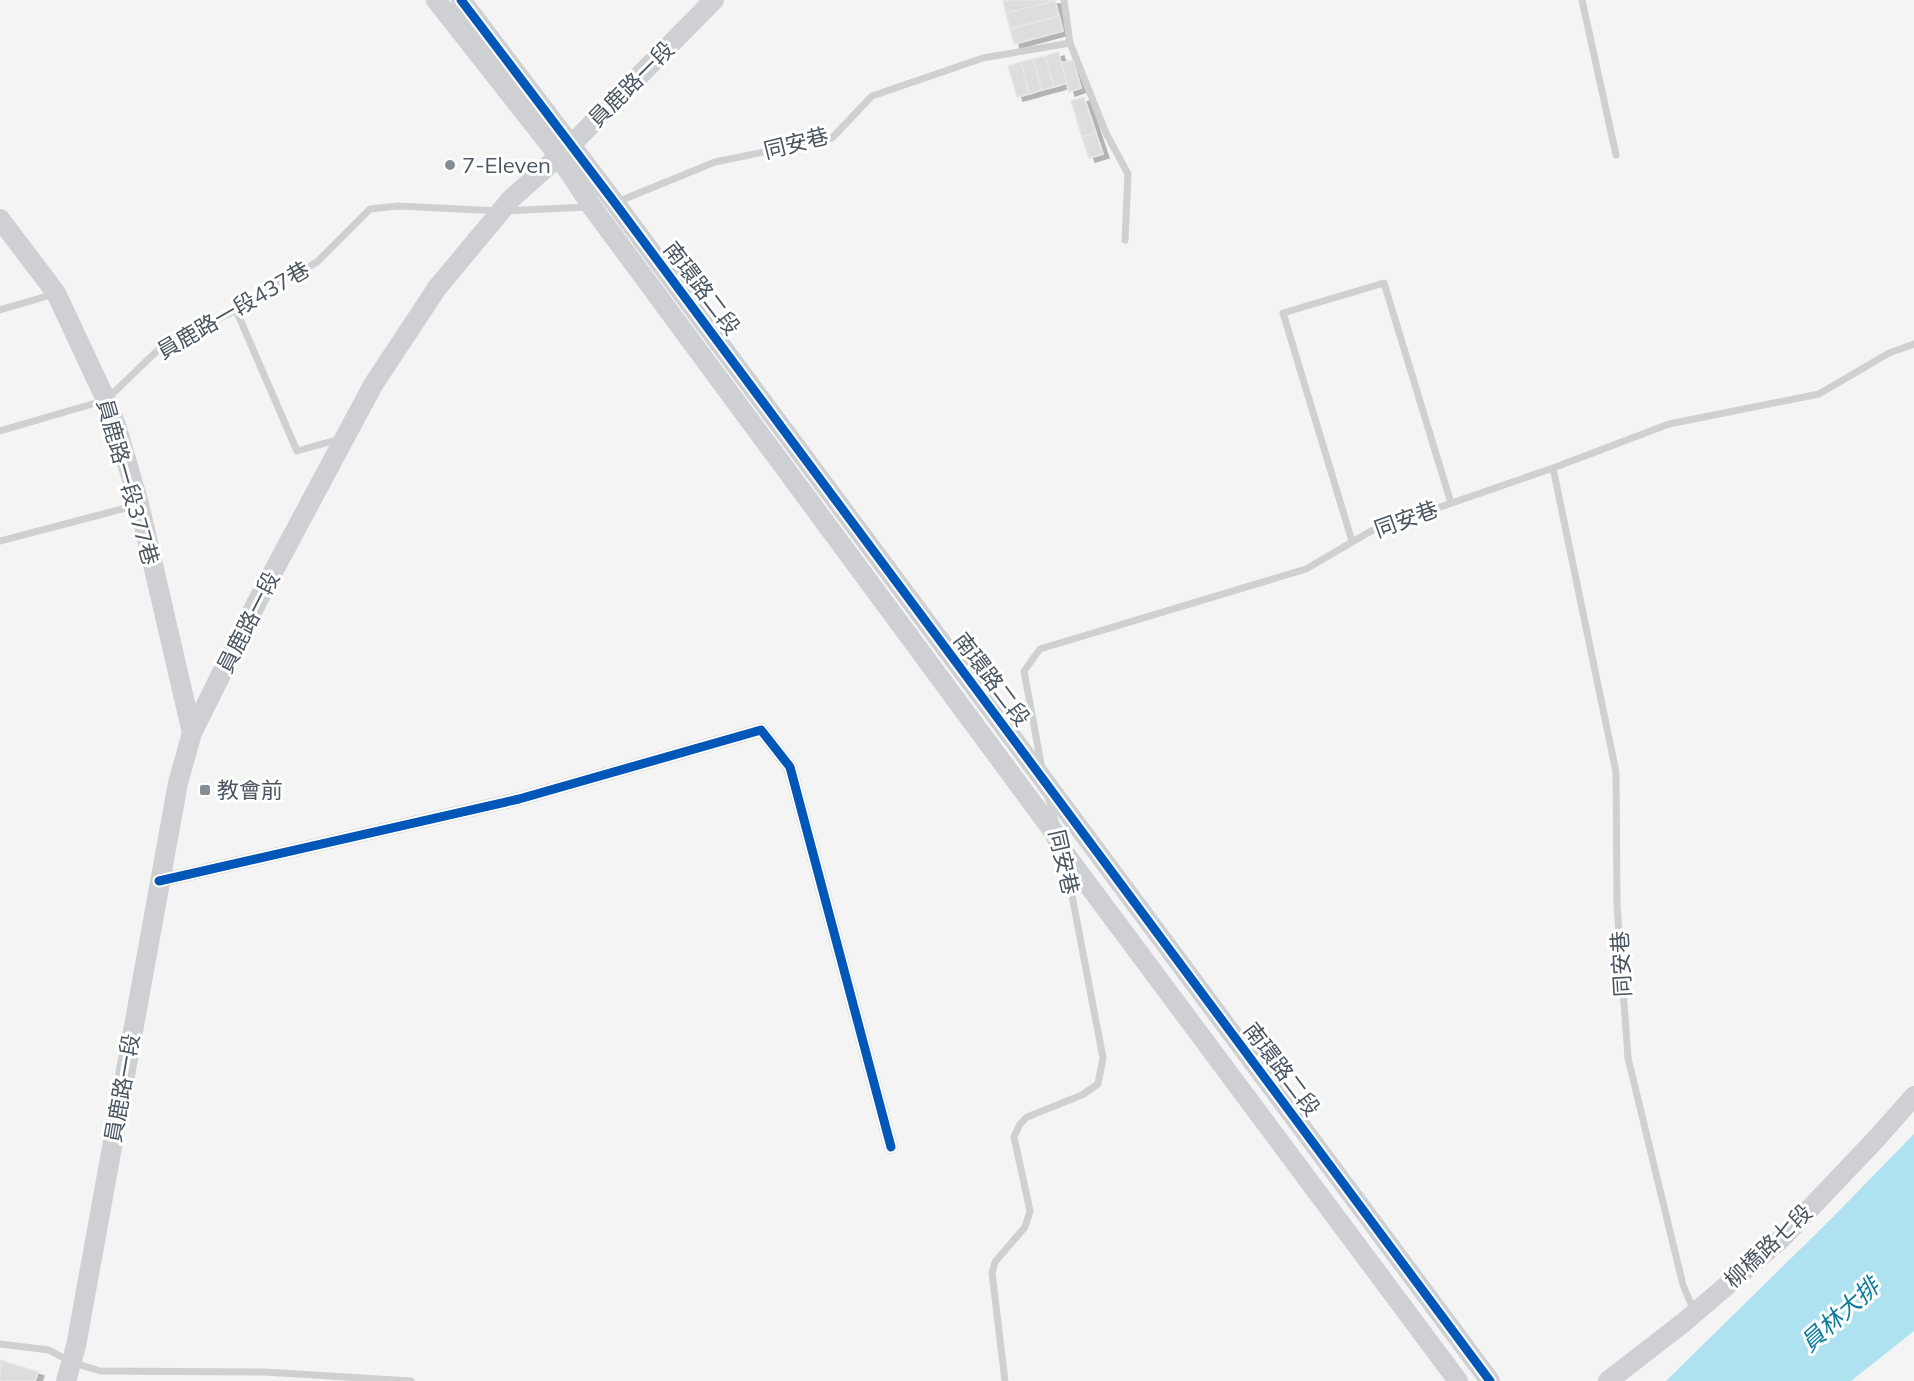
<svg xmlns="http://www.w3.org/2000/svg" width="1914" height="1381" font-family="Mulish,'Noto Sans TC',sans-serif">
	<defs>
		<filter id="shadow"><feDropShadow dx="6" dy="4" stdDeviation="0" flood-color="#0004"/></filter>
	</defs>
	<rect width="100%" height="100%" fill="#f4f4f4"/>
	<path fill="#aee2f0" d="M 1914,1134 L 1914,1331 L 1851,1381 L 1666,1381 L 1829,1221 Z"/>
	<path fill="#ddddde" stroke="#e5e6e7" stroke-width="1.5" filter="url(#shadow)" d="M 1009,0 L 1055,0 L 1055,1 L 1006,13 L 1003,1 Z
		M 1055,1 L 1059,16 L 1010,29 L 1006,13 Z
		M 1059,16 L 1063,31 L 1014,44 L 1010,29 Z
		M 1058,52 L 1067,83 L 1054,87 L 1045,56 Z
		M 1045,56 L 1054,87 L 1042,90 L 1033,59 Z
		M 1033,59 L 1042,90 L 1029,94 L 1021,62 Z
		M 1073,60 L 1081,88 L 1069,92 L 1061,63 Z
		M 1021,62 L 1029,94 L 1017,97 L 1008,66 Z
		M 1084,97 L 1096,133 L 1082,137 L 1071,101 Z
		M 1096,133 L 1103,154 L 1089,158 L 1082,137 Z
		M 0,1360 L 38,1372 L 35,1381 L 0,1381 Z"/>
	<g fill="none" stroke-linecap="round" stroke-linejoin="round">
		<path stroke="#ced0d2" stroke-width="7" d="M 1064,0 L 1070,43 L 1106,133 L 1128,174 L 1125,240
			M 1582,0 L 1616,155
			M 617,202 L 715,162 L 832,138 L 872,96 L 983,58 L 1070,43
			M 0,310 L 54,294
			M 236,310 L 297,451 L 340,439
			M 0,431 L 106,400 L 161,347 L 236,310 L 317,262 L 370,209 L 398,206 L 500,211 L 588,207
			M 1553,468 L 1616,772 L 1617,905 L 1628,1058 L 1683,1285 L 1694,1311
			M 0,541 L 137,505
			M 1352,541 L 1283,313 L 1384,283 L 1451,503
			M 1042,769 L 1024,671 L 1040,649 L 1306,569 L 1371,531 L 1553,468 L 1669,424 L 1819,394 L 1889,353 L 1914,344
			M 1049,800 L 1056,824
			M 0,1344 L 49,1350 L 71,1362 L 100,1371 L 264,1372 L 411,1381
			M 1005,1381 L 992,1273 L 995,1262 L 1025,1227 L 1030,1211 L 1014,1137 L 1020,1124 L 1027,1117 L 1082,1095 L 1098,1084 L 1103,1058 L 1066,864"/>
		<path stroke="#ced0d2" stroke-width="14" d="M 159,881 L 519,799 L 761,730 L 790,767 L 891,1147"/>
		<path stroke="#ced0d4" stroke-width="20" d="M 436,0 L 558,155 L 592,207 L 1053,831 L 1063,851 L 1458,1381
			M 461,0 L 615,203 L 1490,1381
			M 0,219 L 56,293 L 106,400 L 117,428 L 139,504 L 192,733
			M 66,1381 L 76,1346 L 178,783 L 192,733 L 257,602 L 373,385 L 437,288 L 511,199 L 570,146 L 714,0
			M 1608,1381 L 1683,1323 L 1781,1239 L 1877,1138 L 1914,1096"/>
		<g stroke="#fff" stroke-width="13">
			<path id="cycleway" d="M 461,0 L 615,203 L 1490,1381
				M 159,881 L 519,799 L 761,730 L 790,767 L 891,1147"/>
		</g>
		<use href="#cycleway" stroke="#0057b8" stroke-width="9"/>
	</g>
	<g fill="#868d94" stroke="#fff" stroke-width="2">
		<circle cx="450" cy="165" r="6"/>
		<rect x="199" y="784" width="12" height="12" rx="3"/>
	</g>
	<g text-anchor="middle" stroke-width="6" stroke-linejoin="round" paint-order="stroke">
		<g font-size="22" fill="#4a5661" stroke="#fff">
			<text transform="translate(631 84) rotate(-45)" y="8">員鹿路一段</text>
			<text transform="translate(796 143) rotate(-14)" y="8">同安巷</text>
			<text transform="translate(702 288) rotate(53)" y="8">南環路二段</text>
			<text transform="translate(233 310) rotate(-30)" y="8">員鹿路一段437巷</text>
			<text transform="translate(128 482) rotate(74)" y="8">員鹿路一段377巷</text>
			<text transform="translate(1406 519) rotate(-20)" y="8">同安巷</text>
			<text transform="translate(248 622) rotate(-63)" y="8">員鹿路一段</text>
			<text transform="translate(992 679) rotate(53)" y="8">南環路二段</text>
			<text transform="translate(1064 862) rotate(77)" y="8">同安巷</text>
			<text transform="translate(1621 964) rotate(-93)" y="8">同安巷</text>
			<text transform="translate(1282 1069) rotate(53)" y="8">南環路二段</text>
			<text transform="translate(122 1088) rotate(-80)" y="8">員鹿路一段</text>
			<text transform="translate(1768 1246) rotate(-43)" y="8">柳橋路七段</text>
		</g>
		<g font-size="22" fill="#4a5661" stroke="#fff" text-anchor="start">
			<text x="462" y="173">7-Eleven</text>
			<text x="217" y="798">教會前</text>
		</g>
		<g font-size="24" font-style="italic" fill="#0c7c9b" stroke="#fff">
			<text transform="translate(1840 1315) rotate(-42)" y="8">員林大排</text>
		</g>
	</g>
</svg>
